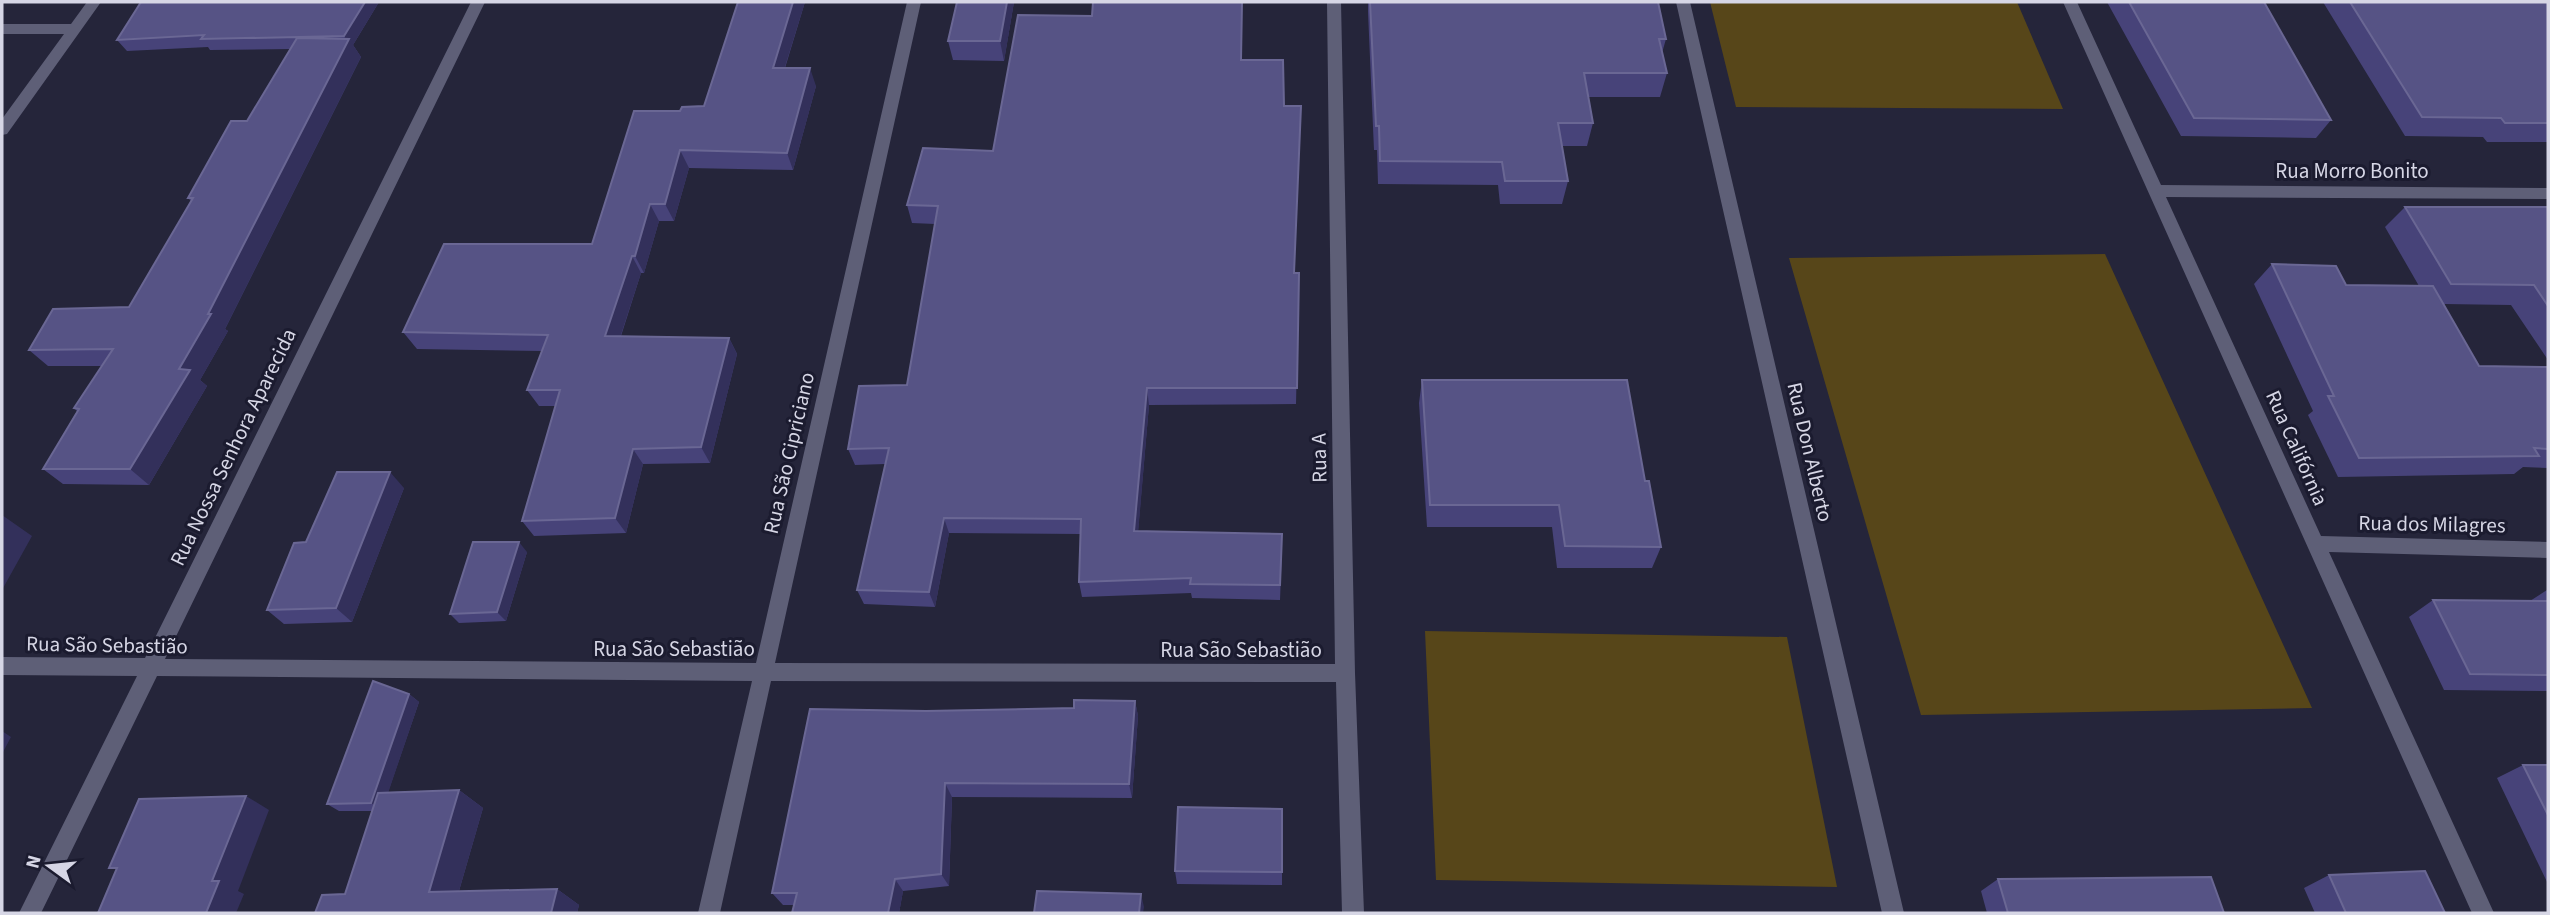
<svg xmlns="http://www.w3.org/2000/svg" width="2550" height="915" font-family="'Source Sans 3',sans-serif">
	<rect width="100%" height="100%" fill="#25253a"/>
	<path fill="#574619" d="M 1710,2 L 2017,2 L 2063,109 L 1736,107 Z
		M 2105,254 L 2312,708 L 1921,715 L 1789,258 Z
		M 1425,631 L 1787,637 L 1837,887 L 1436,880 Z"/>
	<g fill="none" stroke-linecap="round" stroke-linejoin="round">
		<path fill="#5e5f77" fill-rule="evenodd" d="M 87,2 L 101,2 L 7,134 L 2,135 L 2,119 L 64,34 L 2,34 L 2,24 L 71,24 Z
			M 471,2 L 485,2 L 165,659 L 756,663 L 907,2 L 921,2 L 775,663 L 1335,664 L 1327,2 L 1341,2 L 1355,673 L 1364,913 L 1342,913 L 1336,682 L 771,681 L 720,913 L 698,913 L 752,681 L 157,676 L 41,913 L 19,913 L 137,676 L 2,675 L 2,657 L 145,658 Z
			M 1676,2 L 1690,2 L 1904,913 L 1882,913 Z
			M 2063,2 L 2077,2 L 2161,185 L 2548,188 L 2548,199 L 2166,197 L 2321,536 L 2548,542 L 2548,558 L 2329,552 L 2494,913 L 2472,913 Z"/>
	</g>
	<path fill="#474379" d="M 379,2 L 353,45 L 361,57 L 225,329 L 228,331 L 200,380 L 207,386 L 149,485 L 63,484 L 43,469 L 77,411 L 74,408 L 102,366 L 48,366 L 29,350 L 129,307 L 191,201 L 188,198 L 247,121 L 291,49 L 210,50 L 208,47 L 127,51 L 117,40 Z
		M 738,2 L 805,2 L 785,68 L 816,86 L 793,170 L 689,168 L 674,221 L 659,221 L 644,273 L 641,273 L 621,336 L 729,338 L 737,354 L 710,463 L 643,464 L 626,533 L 534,536 L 522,521 L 555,406 L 539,406 L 527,390 L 542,351 L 417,349 L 403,332 L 592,244 L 680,111 L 704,106 Z
		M 957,2 L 1014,2 L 1004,61 L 953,60 L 948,41 Z
		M 1242,2 L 1242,60 L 1284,106 L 1295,273 L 1299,273 L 1296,404 L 1149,405 L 1138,531 L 1282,549 L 1280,600 L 1192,598 L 1191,593 L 1082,597 L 1079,582 L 1081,534 L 949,533 L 935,607 L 864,604 L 857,590 L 885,464 L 855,465 L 848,449 L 907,385 L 935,224 L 912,223 L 907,205 L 993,151 L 1092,16 Z
		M 1368,2 L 1658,2 L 1666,39 L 1662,53 L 1667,73 L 1660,97 L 1588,97 L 1593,123 L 1587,146 L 1562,146 L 1568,181 L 1562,204 L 1500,204 L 1498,185 L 1378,184 L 1377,150 L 1374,150 L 1368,12 Z
		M 2107,2 L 2264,2 L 2331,120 L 2316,138 L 2181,136 Z
		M 2323,2 L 2548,2 L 2548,142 L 2487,142 L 2483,137 L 2405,136 Z
		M 2405,207 L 2548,207 L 2548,360 L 2511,305 L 2444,304 L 2479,366 L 2548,367 L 2548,468 L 2523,467 L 2514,474 L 2338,477 L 2308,415 L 2313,411 L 2254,284 L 2272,264 L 2346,285 L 2419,286 L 2385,227 Z
		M 1422,380 L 1645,481 L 1661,547 L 1652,568 L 1557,568 L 1552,527 L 1427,527 L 1419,403 Z
		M 404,488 L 352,622 L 284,624 L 267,610 L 306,542 Z
		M 527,552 L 506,621 L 459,623 L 450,614 Z
		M 2547,590 L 2548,590 L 2548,691 L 2444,690 L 2409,617 L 2433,600 L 2530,601 Z
		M 409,694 L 419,702 L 388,792 L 459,790 L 483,808 L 459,891 L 557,889 L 579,905 L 577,913 L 315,913 L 345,894 L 373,811 L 339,811 L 327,804 Z
		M 1135,701 L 1138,716 L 1132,798 L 952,797 L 949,886 L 903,891 L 899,913 L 792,913 L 794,905 L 783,905 L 772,893 L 926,711 L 1074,708 Z
		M 2523,765 L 2548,765 L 2548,884 L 2497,778 Z
		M 1175,871 L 1282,872 L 1282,885 L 1177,884 Z
		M 2329,875 L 2445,913 L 2315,913 L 2304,888 Z
		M 1998,879 L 2224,913 L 1987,913 L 1981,891 Z"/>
	<path fill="#33305b" d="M 365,2 L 379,2 L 353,45 L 361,57 L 225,329 L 228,331 L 200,380 L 207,386 L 149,485 L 130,469 L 179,369 L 347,42 L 344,36 Z
		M 793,2 L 805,2 L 779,86 L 773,68 Z
		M 1007,2 L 1014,2 L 1004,61 L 1000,41 Z
		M 810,68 L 816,86 L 793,170 L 787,153 Z
		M 680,150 L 689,168 L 674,221 L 665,204 Z
		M 650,204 L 659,221 L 644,273 L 635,256 Z
		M 632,256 L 641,273 L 615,353 L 605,336 Z
		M 729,338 L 737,354 L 710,463 L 701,447 Z
		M 1147,388 L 1149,405 L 1137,546 L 1134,531 Z
		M 633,449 L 643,464 L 626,533 L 615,518 Z
		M 390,472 L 404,488 L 352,622 L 336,608 Z
		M 2,515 L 32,536 L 2,590 Z
		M 944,518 L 949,533 L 935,607 L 929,592 Z
		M 519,542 L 527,552 L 506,621 L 497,612 Z
		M 409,694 L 419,702 L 382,811 L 371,803 Z
		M 1135,701 L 1138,716 L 1132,798 L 1129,784 Z
		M 2,731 L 11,737 L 2,754 Z
		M 945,783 L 952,797 L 949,886 L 941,874 Z
		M 459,790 L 483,808 L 454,908 L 429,892 Z
		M 246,796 L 269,810 L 238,891 L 244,894 L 236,913 L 206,913 L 212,881 Z
		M 895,879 L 903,891 L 899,913 L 888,913 Z
		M 557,889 L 579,905 L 577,913 L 551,913 Z
		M 1141,894 L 1144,907 L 1143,913 L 1139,913 Z"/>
	<path fill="#565385" stroke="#6a6794" stroke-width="2" d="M 141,2 L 365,2 L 344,36 L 201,39 L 204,35 L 117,40 Z
		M 738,2 L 793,2 L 773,68 L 810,68 L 787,153 L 680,150 L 665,204 L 650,204 L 635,256 L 632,256 L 605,336 L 729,338 L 701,447 L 633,449 L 615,518 L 522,521 L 560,390 L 527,390 L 548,335 L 403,332 L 444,244 L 592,244 L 634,111 L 680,111 L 682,107 L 704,106 Z
		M 957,2 L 1007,2 L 1000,41 L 948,41 Z
		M 1093,2 L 1242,2 L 1241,60 L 1283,60 L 1284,106 L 1301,106 L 1294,273 L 1299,273 L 1297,388 L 1147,388 L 1134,531 L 1282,534 L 1280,585 L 1190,584 L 1191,578 L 1079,582 L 1081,519 L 944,518 L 929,592 L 857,590 L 889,448 L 848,449 L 859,386 L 907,385 L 938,206 L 907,205 L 923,148 L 993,151 L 1018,15 L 1092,16 Z
		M 1370,2 L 1658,2 L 1666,39 L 1659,39 L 1667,73 L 1584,73 L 1593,123 L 1558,123 L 1568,181 L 1505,181 L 1502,162 L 1380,161 L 1379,126 L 1376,126 Z
		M 2129,2 L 2264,2 L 2331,120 L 2194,118 Z
		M 2350,2 L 2548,2 L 2548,123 L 2505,123 L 2501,118 L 2422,117 Z
		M 297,38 L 349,39 L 208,314 L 211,314 L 179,369 L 190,370 L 130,469 L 43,469 L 79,409 L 74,408 L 113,349 L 29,350 L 53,309 L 129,307 L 193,198 L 188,198 L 231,121 L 247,121 Z
		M 2405,207 L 2548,207 L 2548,306 L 2534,285 L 2451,284 Z
		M 2272,264 L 2336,266 L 2346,285 L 2433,286 L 2479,366 L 2548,367 L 2548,449 L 2534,448 L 2539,456 L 2359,458 L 2328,396 L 2334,396 Z
		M 1422,380 L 1627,380 L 1645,481 L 1649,481 L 1661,547 L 1565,546 L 1559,505 L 1430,505 Z
		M 337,472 L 390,472 L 336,608 L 267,610 L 294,543 L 306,542 Z
		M 473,542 L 519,542 L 497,612 L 450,614 Z
		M 2433,600 L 2548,601 L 2548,675 L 2470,674 Z
		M 373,681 L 409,694 L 371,803 L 327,804 Z
		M 1074,700 L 1135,701 L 1129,784 L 945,783 L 941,874 L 895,879 L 888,913 L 792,913 L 797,893 L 772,893 L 810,709 L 926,711 L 1074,708 Z
		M 2523,765 L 2548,765 L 2548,815 Z
		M 459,790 L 429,892 L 557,889 L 551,913 L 315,913 L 322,895 L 345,894 L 378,793 Z
		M 246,796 L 212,881 L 219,881 L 206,913 L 98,913 L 117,868 L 109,868 L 139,799 Z
		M 1178,807 L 1282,809 L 1282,872 L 1175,871 Z
		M 2425,871 L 2445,913 L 2346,913 L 2329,875 Z
		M 2211,877 L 2224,913 L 2008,913 L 1998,879 Z
		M 1037,891 L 1141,894 L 1139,913 L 1034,913 Z"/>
	<g text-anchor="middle" stroke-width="6" stroke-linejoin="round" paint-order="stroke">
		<g font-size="21" fill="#d6d6e5" stroke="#1b1b2f">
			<text x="2352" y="178">Rua Morro Bonito</text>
			<text transform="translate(233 447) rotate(-64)" y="7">Rua Nossa Senhora Aparecida</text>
			<text transform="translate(2297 448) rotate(66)" y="7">Rua Califórnia</text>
			<text transform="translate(1810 452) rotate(77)" y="7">Rua Don Alberto</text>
			<text transform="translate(789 453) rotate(-77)" y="7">Rua São Cipriciano</text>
			<text transform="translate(1319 458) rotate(-91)" y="7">Rua A</text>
			<text transform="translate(2432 524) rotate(1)" y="7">Rua dos Milagres</text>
			<text transform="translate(107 645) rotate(1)" y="7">Rua São Sebastião</text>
			<text x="674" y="656">Rua São Sebastião</text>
			<text x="1241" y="657">Rua São Sebastião</text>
		</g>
	</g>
	<rect width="2550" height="915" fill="none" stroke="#d6d6e5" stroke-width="7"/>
	<g transform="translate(49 866) rotate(285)" stroke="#1b1b2f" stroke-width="5" paint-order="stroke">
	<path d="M0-5L12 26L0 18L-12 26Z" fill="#d6d6e5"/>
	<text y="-10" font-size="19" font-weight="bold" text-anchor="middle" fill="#d6d6e5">N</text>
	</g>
</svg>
